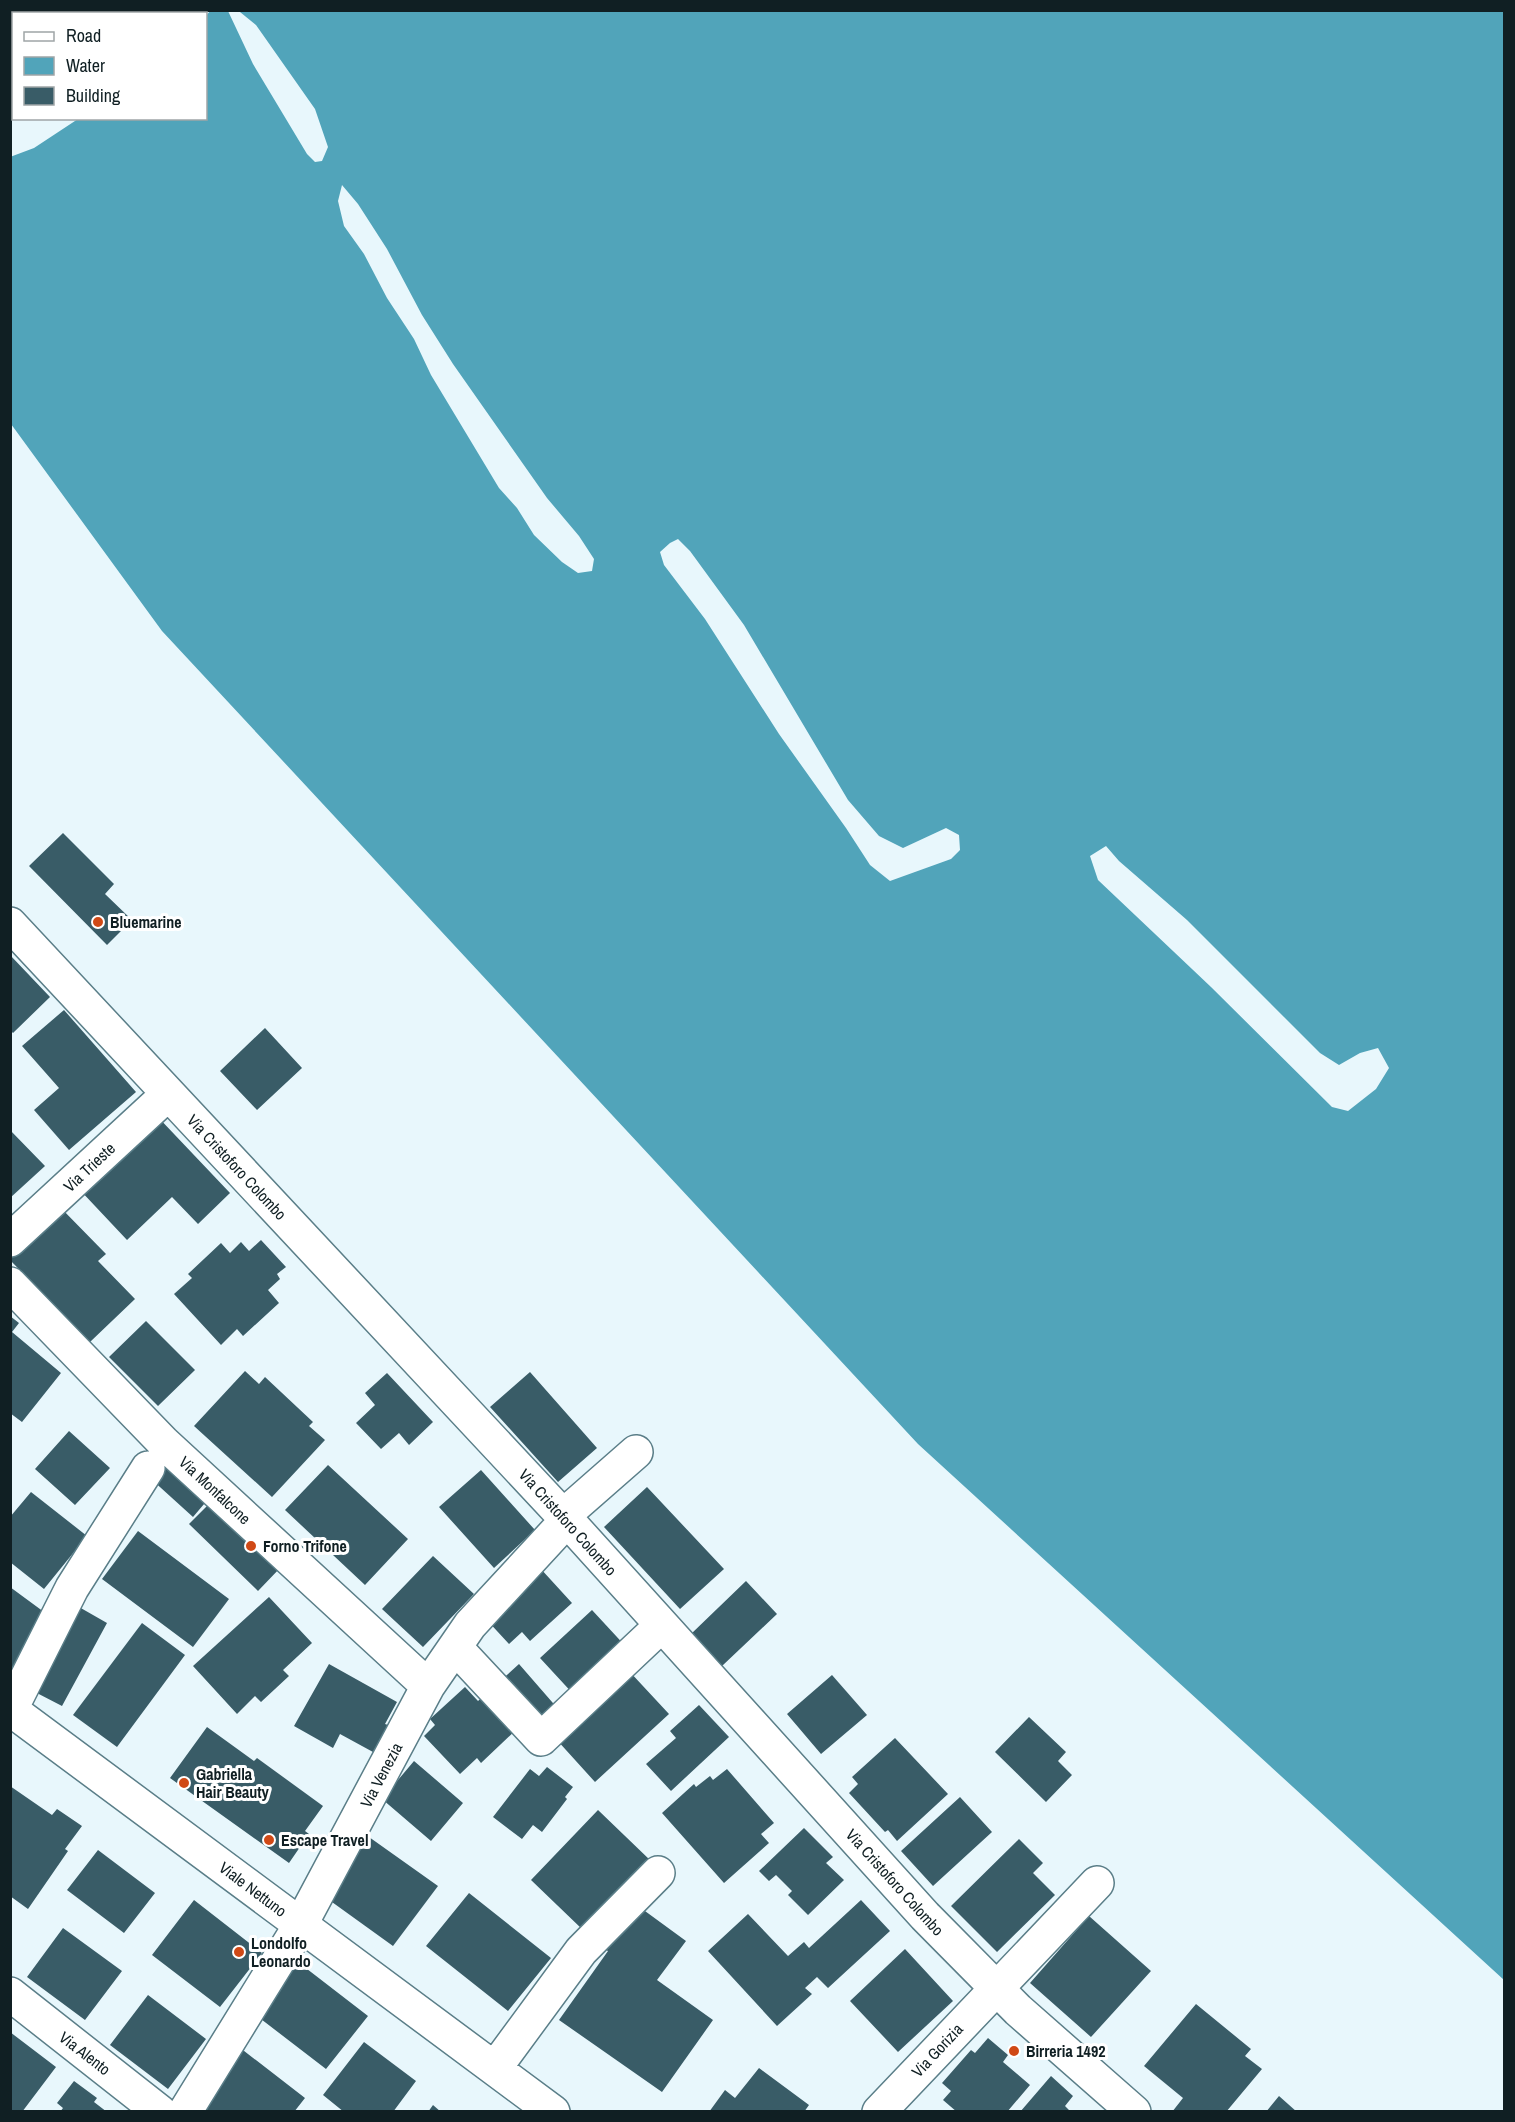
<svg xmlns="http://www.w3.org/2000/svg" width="1515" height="2122" font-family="'Archivo Narrow',sans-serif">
	<rect width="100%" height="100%" fill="#e8f7fc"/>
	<path fill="#51a4ba" d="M 11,10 L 93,10 L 93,11 L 90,14 L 14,14 L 13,62 L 11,63 Z
		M 210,11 L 1504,11 L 1504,1980 L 918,1444 L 162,631 L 11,424 L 10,157 L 34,148 L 78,119 L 206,118 L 206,16 Z"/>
	<path fill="#e8f7fc" d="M 228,11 L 240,12 L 256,25 L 315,109 L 328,147 L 322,161 L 315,162 L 307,154 L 253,64 Z
		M 342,185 L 358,204 L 387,249 L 422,315 L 453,364 L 547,498 L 579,536 L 594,559 L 592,571 L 578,573 L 562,562 L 534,535 L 517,508 L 499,488 L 431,375 L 414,339 L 387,298 L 364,254 L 344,226 L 338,201 Z
		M 678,539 L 690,551 L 744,625 L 848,800 L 879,836 L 903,848 L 946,828 L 959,835 L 960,850 L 951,859 L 890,881 L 870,865 L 846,828 L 779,734 L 705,619 L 664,565 L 660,552 L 670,543 Z
		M 1106,846 L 1119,861 L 1187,920 L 1320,1053 L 1339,1065 L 1360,1053 L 1378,1048 L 1389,1068 L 1376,1089 L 1348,1111 L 1332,1107 L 1211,987 L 1098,880 L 1090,856 Z"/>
	<path fill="#395c67" d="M 63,833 L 114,884 L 105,894 L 132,920 L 107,945 L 29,866 Z
		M 10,955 L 50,997 L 13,1033 L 10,1030 Z
		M 64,1010 L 136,1092 L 69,1150 L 34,1110 L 59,1088 L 22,1046 Z
		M 265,1028 L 302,1068 L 257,1110 L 220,1071 Z
		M 156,1115 L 230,1193 L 198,1224 L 172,1197 L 127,1240 L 79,1189 Z
		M 10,1130 L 45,1166 L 10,1198 Z
		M 58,1205 L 106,1254 L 98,1261 L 135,1299 L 90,1342 L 10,1260 L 10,1251 Z
		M 261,1240 L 286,1267 L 277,1274 L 280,1279 L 268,1290 L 279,1303 L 243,1336 L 237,1329 L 221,1345 L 174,1294 L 192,1278 L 188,1274 L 221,1243 L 230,1253 L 241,1242 L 249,1251 Z
		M 10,1316 L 19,1323 L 12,1332 L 61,1373 L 22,1422 L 10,1413 Z
		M 146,1321 L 195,1370 L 158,1406 L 109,1357 Z
		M 245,1371 L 259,1384 L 265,1377 L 313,1422 L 309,1426 L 325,1440 L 272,1497 L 194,1426 Z
		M 530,1372 L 597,1448 L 558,1482 L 490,1407 Z
		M 387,1373 L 433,1422 L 409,1445 L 399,1433 L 381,1449 L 356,1423 L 375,1405 L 365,1393 Z
		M 69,1431 L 110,1468 L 75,1505 L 35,1469 Z
		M 168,1459 L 210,1497 L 193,1517 L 150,1478 Z
		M 328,1465 L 408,1539 L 365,1585 L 285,1510 Z
		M 481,1470 L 535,1530 L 494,1568 L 439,1507 Z
		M 647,1487 L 724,1569 L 680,1609 L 604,1527 Z
		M 31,1492 L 87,1536 L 44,1589 L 10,1562 L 10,1517 Z
		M 212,1501 L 281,1567 L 258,1591 L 189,1524 Z
		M 138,1531 L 229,1599 L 193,1647 L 102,1579 Z
		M 433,1556 L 474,1594 L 423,1647 L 382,1609 Z
		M 540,1568 L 572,1603 L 530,1641 L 522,1632 L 509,1644 L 485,1618 Z
		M 746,1581 L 777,1614 L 722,1666 L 691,1634 Z
		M 10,1587 L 44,1612 L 10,1679 Z
		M 269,1597 L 312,1643 L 283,1670 L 289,1676 L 261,1702 L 255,1696 L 237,1714 L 193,1666 Z
		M 79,1607 L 107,1623 L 62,1706 L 33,1691 Z
		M 592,1610 L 629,1650 L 576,1697 L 540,1658 Z
		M 142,1623 L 185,1655 L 117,1747 L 73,1715 Z
		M 329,1664 L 397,1702 L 385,1724 L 388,1725 L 373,1752 L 340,1734 L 333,1748 L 294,1726 Z
		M 519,1664 L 559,1710 L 539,1728 L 498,1683 Z
		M 629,1671 L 669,1714 L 595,1782 L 556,1739 Z
		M 832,1675 L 867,1715 L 821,1754 L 787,1714 Z
		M 465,1687 L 478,1701 L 487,1693 L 519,1727 L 481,1763 L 477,1758 L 460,1774 L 424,1736 L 435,1725 L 430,1719 Z
		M 699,1705 L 729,1737 L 671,1791 L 646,1764 L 676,1738 L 670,1731 Z
		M 1029,1717 L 1066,1752 L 1058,1761 L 1072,1775 L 1046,1802 L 995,1752 Z
		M 207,1727 L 254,1761 L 257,1758 L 323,1806 L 305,1831 L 309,1834 L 289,1863 L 170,1778 Z
		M 895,1738 L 948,1794 L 897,1841 L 888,1830 L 885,1832 L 849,1793 L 858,1784 L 852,1777 Z
		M 414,1761 L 463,1803 L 431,1841 L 382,1799 Z
		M 547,1767 L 573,1787 L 565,1797 L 567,1799 L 542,1832 L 533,1825 L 522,1839 L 493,1817 L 530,1769 L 539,1776 Z
		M 727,1769 L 774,1823 L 761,1834 L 769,1843 L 724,1883 L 662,1813 L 694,1784 L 696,1787 L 710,1776 L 713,1780 Z
		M 10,1786 L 52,1815 L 57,1809 L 82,1826 L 65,1849 L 68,1851 L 28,1909 L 10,1896 Z
		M 960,1797 L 992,1832 L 933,1886 L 901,1851 Z
		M 598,1810 L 651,1861 L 583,1930 L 531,1880 Z
		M 804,1828 L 833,1857 L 826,1863 L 844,1880 L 808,1915 L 788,1895 L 792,1891 L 776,1875 L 769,1881 L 759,1871 Z
		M 369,1837 L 438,1886 L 393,1946 L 325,1897 Z
		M 1019,1839 L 1043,1863 L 1033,1873 L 1055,1895 L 997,1952 L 951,1906 Z
		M 98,1850 L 155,1893 L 124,1933 L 67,1890 Z
		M 469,1893 L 551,1958 L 508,2011 L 426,1946 Z
		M 194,1900 L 262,1953 L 220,2007 L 152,1955 Z
		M 861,1900 L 890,1931 L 828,1988 L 817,1977 L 805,1988 L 812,1994 L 777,2026 L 708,1951 L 748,1914 L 788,1956 L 804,1942 L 809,1948 Z
		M 634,1903 L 686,1941 L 657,1980 L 713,2020 L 662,2092 L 559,2020 L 608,1951 L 602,1948 Z
		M 1089,1916 L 1151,1971 L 1091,2037 L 1030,1983 Z
		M 63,1928 L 122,1971 L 85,2020 L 27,1977 Z
		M 905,1949 L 953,2001 L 898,2052 L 850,2001 Z
		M 298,1962 L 368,2016 L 326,2069 L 257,2016 Z
		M 148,1995 L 206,2039 L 168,2089 L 110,2045 Z
		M 1196,2004 L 1251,2049 L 1245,2056 L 1262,2069 L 1226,2112 L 1172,2112 L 1183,2098 L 1144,2066 Z
		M 10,2032 L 56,2067 L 22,2112 L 10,2112 Z
		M 988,2038 L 1008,2055 L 1003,2062 L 1030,2085 L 1007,2112 L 957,2112 L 943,2100 L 951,2091 L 942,2083 L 971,2050 L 975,2053 Z
		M 364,2042 L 416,2081 L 393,2112 L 344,2112 L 323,2095 Z
		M 239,2047 L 305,2098 L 294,2112 L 205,2112 Z
		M 759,2068 L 809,2105 L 804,2112 L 709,2112 L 725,2090 L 735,2098 Z
		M 1051,2076 L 1073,2096 L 1065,2106 L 1071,2112 L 1020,2112 Z
		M 74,2081 L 97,2098 L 94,2102 L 107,2112 L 60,2112 L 63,2108 L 57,2103 Z
		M 1279,2096 L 1297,2112 L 1266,2112 Z
		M 433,2105 L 441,2112 L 428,2112 Z"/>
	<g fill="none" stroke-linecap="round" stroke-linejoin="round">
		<g stroke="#5a7e88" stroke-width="36">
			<path id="minor" d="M 114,14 L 118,10
				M 10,84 L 14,82
				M 10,924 L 567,1520 L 925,1916 L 1018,2010 L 1134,2112
				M 10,1240 L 168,1094
				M 10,1284 L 164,1443 L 428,1686
				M 563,1516 L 636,1452
				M 455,1647 L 541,1739 L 662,1625
				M 10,1709 L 553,2112
				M 11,1709 L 72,1588 L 148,1468
				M 10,1994 L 160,2112
				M 495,2068 L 581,1951 L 658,1873
				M 185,2112 L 301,1924 L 428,1686 L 470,1625 L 567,1520
				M 879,2112 L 1097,1883"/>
		</g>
		<use href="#minor" stroke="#fff" stroke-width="33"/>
	</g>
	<g fill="#d04916" stroke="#fff" stroke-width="2">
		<circle cx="98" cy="922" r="6"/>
		<circle cx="251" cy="1546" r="6"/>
		<circle cx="184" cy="1783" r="6"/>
		<circle cx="269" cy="1840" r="6"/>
		<circle cx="239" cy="1952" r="6"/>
		<circle cx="1014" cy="2051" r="6"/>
	</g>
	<g text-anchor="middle" stroke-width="6" stroke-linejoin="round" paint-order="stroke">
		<g font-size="16" font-weight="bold" fill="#101f23" stroke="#fff" text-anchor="start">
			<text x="110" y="928">Bluemarine</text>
			<text x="263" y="1552">Forno Trifone</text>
			<text x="196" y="1780">Gabriella<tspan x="196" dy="18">Hair Beauty</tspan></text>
			<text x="281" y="1846">Escape Travel</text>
			<text x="251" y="1949">Londolfo<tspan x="251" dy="18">Leonardo</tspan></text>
			<text x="1026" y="2057">Birreria 1492</text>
		</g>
		<g font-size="16" fill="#101f23" stroke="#fff">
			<text transform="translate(89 1167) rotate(-43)" y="6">Via Trieste</text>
			<text transform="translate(237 1167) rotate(47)" y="6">Via Cristoforo Colombo</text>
			<text transform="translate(215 1490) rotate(43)" y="6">Via Monfalcone</text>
			<text transform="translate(568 1522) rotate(48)" y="6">Via Cristoforo Colombo</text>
			<text transform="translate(381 1775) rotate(-62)" y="6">Via Venezia</text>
			<text transform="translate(895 1882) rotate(48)" y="6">Via Cristoforo Colombo</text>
			<text transform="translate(253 1889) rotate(37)" y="6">Viale Nettuno</text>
			<text transform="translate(937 2050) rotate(-47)" y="6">Via Gorizia</text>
			<text transform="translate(85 2053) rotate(38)" y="6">Via Alento</text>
		</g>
	</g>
	<rect width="1515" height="2122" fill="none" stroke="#101f23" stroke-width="24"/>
	<rect x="12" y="12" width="195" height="108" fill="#ffffff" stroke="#9fa5a7" stroke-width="1.5"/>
	<rect x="24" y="32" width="30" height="9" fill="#ffffff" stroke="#9fa5a7" stroke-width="1.5"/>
	<text x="66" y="42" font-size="18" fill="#101f23">Road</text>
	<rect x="24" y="57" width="30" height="18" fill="#51a4ba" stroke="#9fa5a7" stroke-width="1.5"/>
	<text x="66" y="72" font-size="18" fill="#101f23">Water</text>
	<rect x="24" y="87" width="30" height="18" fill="#395c67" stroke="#9fa5a7" stroke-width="1.5"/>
	<text x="66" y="102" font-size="18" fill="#101f23">Building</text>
</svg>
